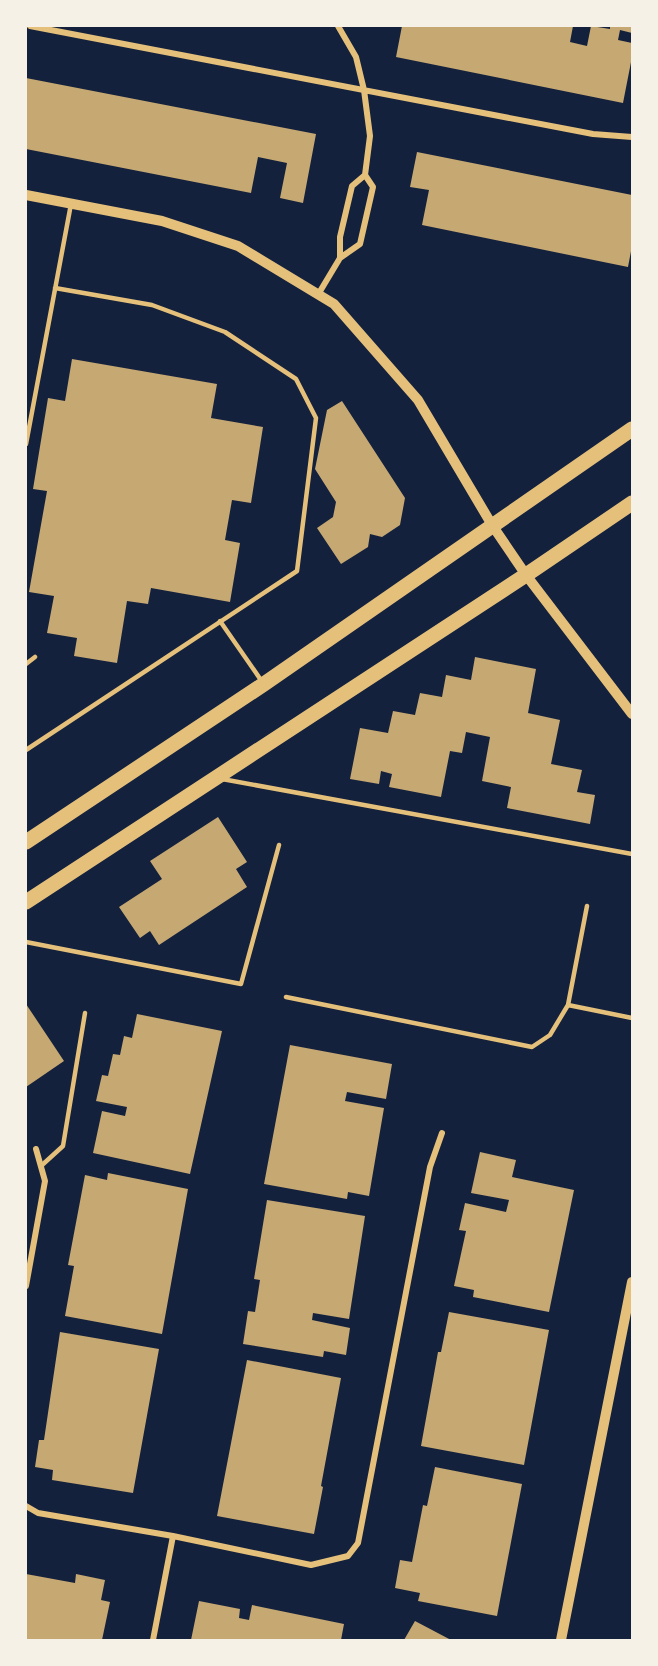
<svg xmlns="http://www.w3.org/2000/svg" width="658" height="1666" font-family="'Noto Sans',sans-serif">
	<rect width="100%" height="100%" fill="#14213d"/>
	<path fill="#c6a872" d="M 402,26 L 573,26 L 570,42 L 587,46 L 591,26 L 610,29 L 610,26 L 632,26 L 632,33 L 620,30 L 618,40 L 632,43 L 632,57 L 623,103 L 396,57 Z
		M 26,78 L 316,134 L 303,203 L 280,198 L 287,163 L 258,157 L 251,193 L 26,149 Z
		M 417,152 L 632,195 L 632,246 L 628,267 L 422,225 L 429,190 L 410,187 Z
		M 72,359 L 217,384 L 211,418 L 263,427 L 251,503 L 232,500 L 225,540 L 240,543 L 230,602 L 151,588 L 148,604 L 127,601 L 117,663 L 74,656 L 77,638 L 47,633 L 54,596 L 29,592 L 47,491 L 33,489 L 48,398 L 65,401 Z
		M 342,401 L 405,498 L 400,525 L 382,537 L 370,534 L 368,547 L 341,564 L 317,528 L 333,517 L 336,502 L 315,469 L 327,410 Z
		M 475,657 L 536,669 L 528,713 L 560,720 L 551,764 L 582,770 L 577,792 L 595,795 L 590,824 L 507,808 L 511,787 L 482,781 L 490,737 L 466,732 L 462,753 L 450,751 L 441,797 L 389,787 L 392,774 L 381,771 L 379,784 L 350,779 L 360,728 L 388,733 L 393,711 L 415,715 L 420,693 L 442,697 L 446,675 L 471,680 Z
		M 218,817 L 247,862 L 236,869 L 247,887 L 159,945 L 150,931 L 140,938 L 119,907 L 162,879 L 150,861 Z
		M 26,1004 L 64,1061 L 26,1087 Z
		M 137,1014 L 222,1031 L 190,1174 L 93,1153 L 102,1111 L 125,1116 L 127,1107 L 96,1101 L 102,1075 L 108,1076 L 113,1054 L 120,1055 L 124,1036 L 132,1038 Z
		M 290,1045 L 392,1064 L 386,1099 L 347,1092 L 345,1101 L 384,1108 L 369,1196 L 348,1192 L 347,1199 L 264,1184 Z
		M 480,1152 L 516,1160 L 512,1177 L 574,1190 L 549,1312 L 473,1297 L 474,1290 L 454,1286 L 466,1231 L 459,1230 L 465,1203 L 506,1212 L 509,1200 L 471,1193 Z
		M 108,1173 L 188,1189 L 162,1334 L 65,1316 L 74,1266 L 68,1265 L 85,1175 L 107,1180 Z
		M 267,1200 L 365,1216 L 349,1319 L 313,1313 L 312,1320 L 350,1328 L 346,1355 L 324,1351 L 323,1357 L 243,1344 L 248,1311 L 255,1312 L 260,1280 L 254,1279 Z
		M 449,1312 L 549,1330 L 524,1465 L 421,1446 L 438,1352 L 441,1352 Z
		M 60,1332 L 159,1349 L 133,1493 L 52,1480 L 53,1470 L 35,1467 L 39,1440 L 44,1440 Z
		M 247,1360 L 341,1378 L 321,1486 L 323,1487 L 314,1534 L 217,1516 Z
		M 435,1467 L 522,1484 L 497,1616 L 418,1601 L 420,1593 L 395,1588 L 400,1560 L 412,1562 L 423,1505 L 427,1506 Z
		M 26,1574 L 75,1583 L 76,1574 L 105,1580 L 101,1600 L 110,1602 L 102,1640 L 26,1640 Z
		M 199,1601 L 240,1609 L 239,1618 L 249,1620 L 252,1605 L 344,1624 L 341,1640 L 191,1640 Z
		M 415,1621 L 451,1640 L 404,1640 Z"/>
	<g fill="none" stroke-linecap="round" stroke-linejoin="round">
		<path stroke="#e5c07b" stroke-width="4.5" d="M 26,444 L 71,204
			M 220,621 L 263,683
			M 26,664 L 35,657
			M 26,750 L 297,571 L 316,418 L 296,379 L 225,332 L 152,305 L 55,288
			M 222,779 L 632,854
			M 26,942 L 241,984 L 279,845
			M 286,997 L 532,1047 L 550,1035 L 568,1005 L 632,1018
			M 568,1005 L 587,906
			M 41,1166 L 63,1146 L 85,1013"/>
		<path stroke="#e5c07b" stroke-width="6" d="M 30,26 L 593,134 L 632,137
			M 340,258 L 340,237 L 352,186 L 365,175
			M 319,293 L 340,258 L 360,244 L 373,187 L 365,175 L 370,136 L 364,90 L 356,57 L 338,26
			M 26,1286 L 45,1181 L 36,1149
			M 26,1506 L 38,1513 L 173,1536 L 311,1565 L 348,1556 L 358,1543 L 430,1167 L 442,1133
			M 153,1640 L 173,1536"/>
		<path stroke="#e5c07b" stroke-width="10" d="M 26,195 L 162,221 L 238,246 L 334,304 L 418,400 L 492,525 L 526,575 L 632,714
			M 561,1640 L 632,1282"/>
		<path stroke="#e5c07b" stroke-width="15" d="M 26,842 L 264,684 L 632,429
			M 26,902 L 526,575 L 632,503"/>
	</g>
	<rect width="658" height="1666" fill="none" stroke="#f6f1e7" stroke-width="54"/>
</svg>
